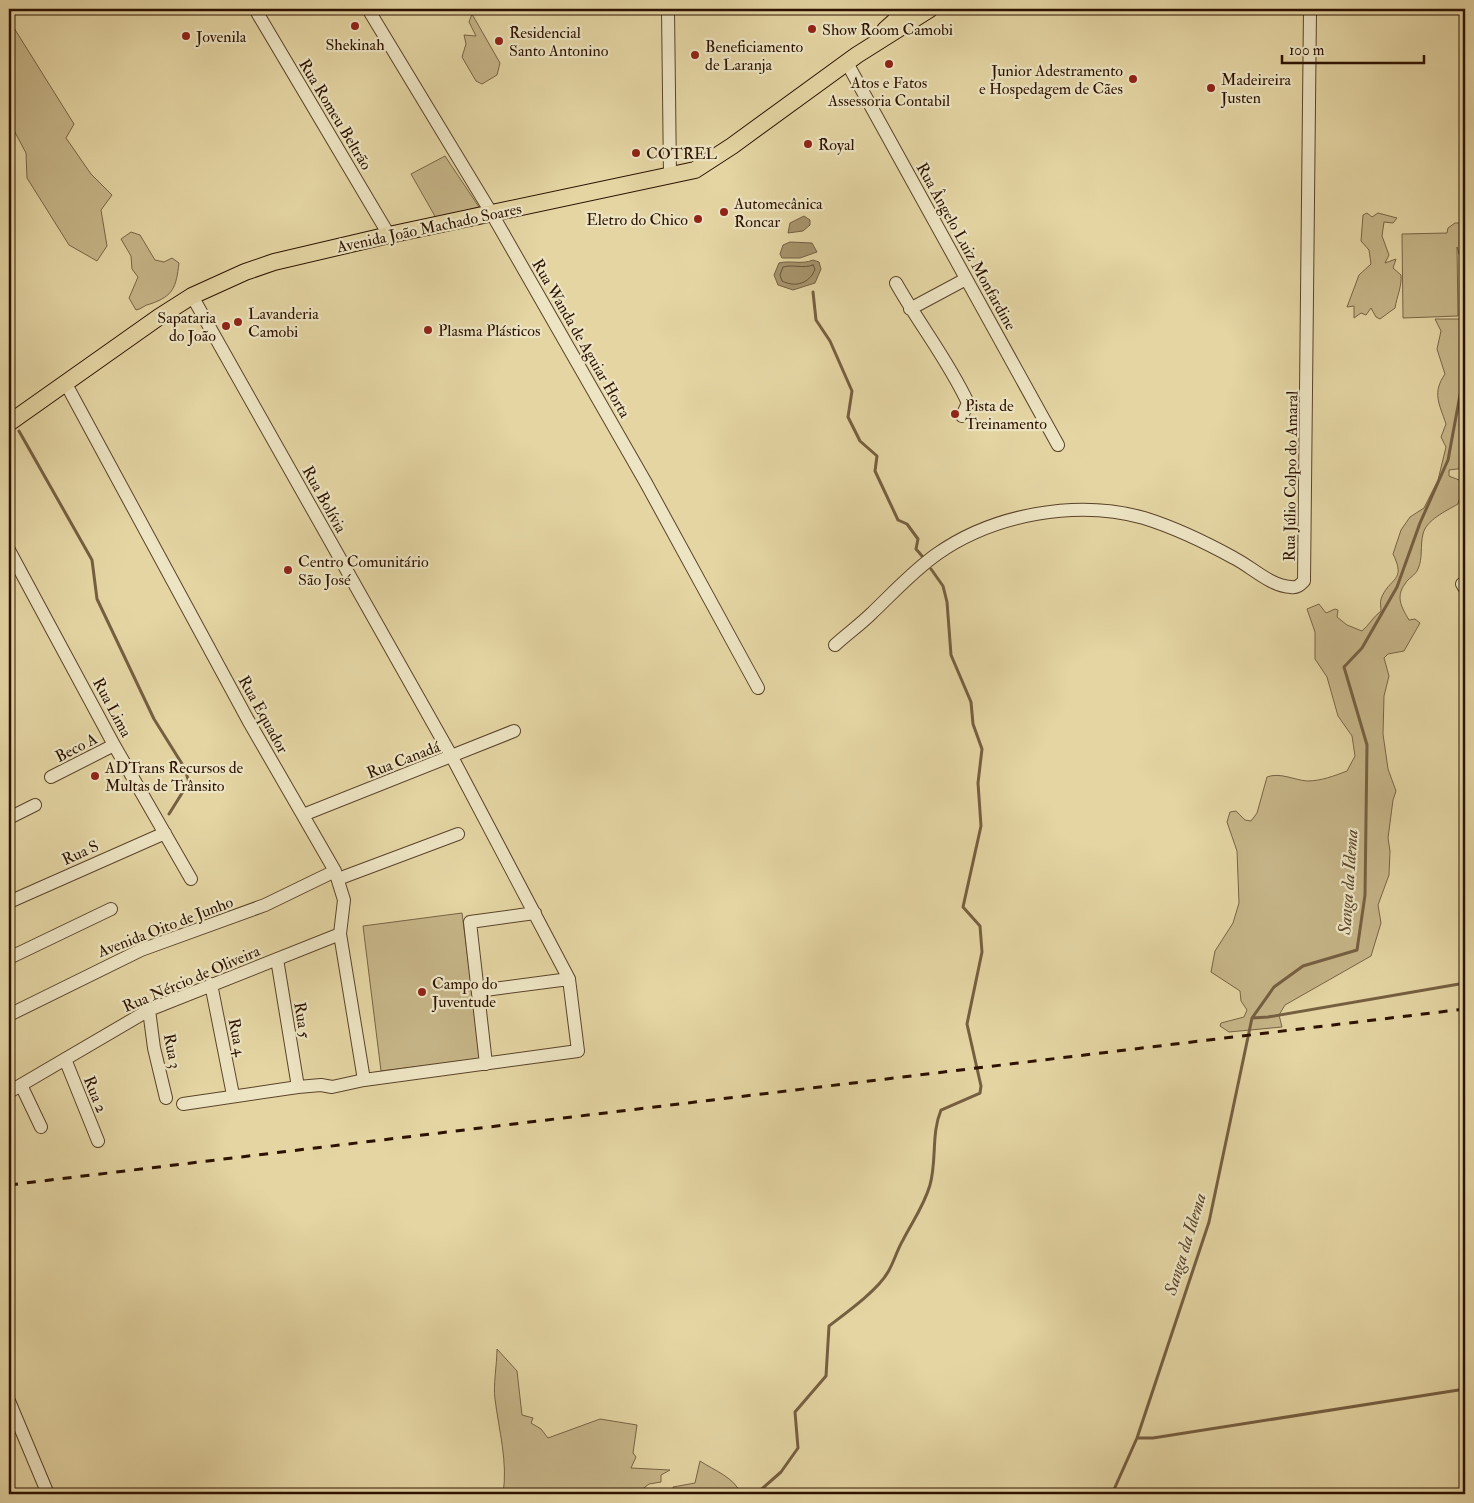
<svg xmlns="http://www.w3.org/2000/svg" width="1474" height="1503" font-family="'IM FELL Double Pica',serif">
	<rect width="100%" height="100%" fill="#e4d5a3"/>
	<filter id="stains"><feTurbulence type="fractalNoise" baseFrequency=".004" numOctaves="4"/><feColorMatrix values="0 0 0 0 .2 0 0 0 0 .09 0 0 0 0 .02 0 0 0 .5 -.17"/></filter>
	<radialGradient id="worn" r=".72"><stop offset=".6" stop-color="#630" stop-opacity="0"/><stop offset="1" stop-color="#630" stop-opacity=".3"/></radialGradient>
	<path fill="#c5b487" stroke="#786344" d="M 472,14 L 500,63 L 497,75 L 482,84 L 476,81 L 462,57 L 466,44 L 464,35 L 476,36 L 469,22 Z
		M 9,20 L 74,124 L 66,138 L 91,174 L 112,195 L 101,210 L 107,246 L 97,261 L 69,245 L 27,178 L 26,153 L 9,121 Z
		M 445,156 L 479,207 L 436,218 L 411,174 Z
		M 1367,213 L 1372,217 L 1378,213 L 1397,218 L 1393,223 L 1384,222 L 1382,236 L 1389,255 L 1385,263 L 1396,259 L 1393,268 L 1401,275 C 1402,286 1397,296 1395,308 L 1380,319 L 1376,317 L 1371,308 L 1366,315 L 1361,313 L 1354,318 L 1354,306 L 1347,307 L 1359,275 L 1371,264 L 1369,250 L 1361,241 L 1363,215 Z
		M 1455,223 L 1465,223 L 1465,468 L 1449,470 L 1449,476 L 1464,482 L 1458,504 C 1446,511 1426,520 1423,534 C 1420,546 1423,558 1418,569 C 1415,576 1408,578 1405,584 C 1395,597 1402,608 1409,620 L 1415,619 L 1420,623 L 1404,651 L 1388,654 L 1384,658 L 1389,676 L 1384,696 L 1383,734 L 1388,769 L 1396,791 L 1393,800 L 1388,838 L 1390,851 L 1389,875 L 1378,905 L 1381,923 L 1371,956 L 1285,1005 L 1279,1015 L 1282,1027 L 1229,1032 L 1220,1026 L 1221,1023 L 1244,1017 L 1247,1010 L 1241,1001 L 1240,991 L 1211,972 L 1215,951 L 1233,923 L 1239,903 L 1237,851 L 1227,822 L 1230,812 L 1236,811 L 1245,820 L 1251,821 L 1257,813 L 1267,777 C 1280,772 1294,780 1307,781 C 1321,781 1334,776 1347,771 L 1355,756 L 1352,736 L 1338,716 L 1327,677 L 1315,659 L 1315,632 L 1307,609 L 1319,604 L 1326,613 L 1335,609 L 1338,610 L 1337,617 L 1347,625 L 1362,631 C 1369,625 1373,617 1381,611 C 1381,608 1380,602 1381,599 C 1389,577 1407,582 1393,554 L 1401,530 L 1410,517 L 1424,508 L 1438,480 L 1446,447 L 1441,437 L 1446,424 C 1439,403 1432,393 1445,374 L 1437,349 L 1441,331 L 1435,319 L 1461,319 L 1463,267 L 1457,247 L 1458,316 L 1403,318 L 1402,234 L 1447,233 L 1448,228 Z
		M 131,232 L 140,235 L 155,260 L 164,262 L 172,258 L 179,263 C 176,287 174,296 150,304 C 144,305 142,309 136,310 L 129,298 L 138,277 L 132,269 L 131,256 L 121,239 Z
		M 462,913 L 481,1059 L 381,1071 L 363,926 Z
		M 497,1349 L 517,1371 L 522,1415 L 533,1418 L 531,1423 L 541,1429 L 548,1438 L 600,1419 L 637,1425 L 633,1453 L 636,1457 L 631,1468 L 670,1470 L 661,1475 L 661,1482 L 649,1484 L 640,1491 L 634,1491 L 628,1494 L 503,1494 C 508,1462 499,1431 495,1399 C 493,1386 497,1364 497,1349 Z
		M 700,1461 C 715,1471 734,1477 741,1494 L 674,1494 L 673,1487 L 695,1483 Z"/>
	<path fill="#a5936c" stroke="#755f41" d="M 804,216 L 810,220 L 810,225 L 803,231 L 788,233 L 790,223 Z
		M 790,242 L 812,243 L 817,252 L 800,258 L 782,258 L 780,254 L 783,245 Z
		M 813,260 L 819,262 L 821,269 L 815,283 L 793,290 L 778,285 L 774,275 L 779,263 C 791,260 801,265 813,260 Z"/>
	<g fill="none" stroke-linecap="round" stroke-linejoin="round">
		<path stroke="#685236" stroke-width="1" d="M 813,265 L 815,269 C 810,283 796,288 782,281 L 780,275 L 783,267 C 794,264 802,269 813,265 Z"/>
		<path stroke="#755f41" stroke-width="3" d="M 813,292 L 816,320 L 830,341 L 852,391 L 848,417 L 860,441 L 877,456 L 875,471 L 898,520 L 907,524 L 918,539 L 916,549 L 922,556
			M 19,431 L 92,560 L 97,599 L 154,719 L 184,767 L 189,782 L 169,814
			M 1252,1018 L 1268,1017 L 1465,983
			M 1137,1438 L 1153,1438 L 1465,1389
			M 756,1494 L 781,1472 L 798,1448 L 795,1412 L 826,1376 L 829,1326 C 846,1313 878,1290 888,1272 C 894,1262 897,1250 903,1240 C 912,1222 924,1206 930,1185 C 937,1160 931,1134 941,1110 L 980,1093 L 981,1086 L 967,1024 L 982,952 L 980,926 L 963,907 L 981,826 L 978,783 L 982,749 L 973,724 L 971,702 L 951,655 L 947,602 L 943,586 L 931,569
			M 1112,1494 L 1137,1438 L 1209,1222 L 1252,1018 L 1274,987 L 1303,966 L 1357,950 L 1365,895 L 1367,745 L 1344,667 L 1362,648 L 1397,587 L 1420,523 L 1448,460 L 1465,368"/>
		<g stroke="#5a4329" stroke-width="14">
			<path id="minor" d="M 255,9 L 389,235
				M 368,9 L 492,214 L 646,483 L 758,688
				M 668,9 L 670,176
				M 847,63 L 1058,445
				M 896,283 C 919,324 948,360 968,403 L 962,416
				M 910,309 L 966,279
				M 66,384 L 248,720 L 335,871 L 344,900 L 340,934 L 364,1080
				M 9,550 L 114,745 L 191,879
				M 1462,584 L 1465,589
				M 835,645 C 847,634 861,624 872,613 C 894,592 913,571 937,554 C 994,514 1077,499 1144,518 C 1176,528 1205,542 1234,558 C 1252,567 1270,586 1291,587 C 1297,588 1300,585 1304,581 L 1310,9
				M 51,777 L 114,745
				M 303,815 L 514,731
				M 9,818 L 35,805
				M 338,879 L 458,834
				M 9,902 L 165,833
				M 9,958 L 111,909
				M 277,959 L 298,1087
				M 211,984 L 233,1095
				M 478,991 L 569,979
				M 149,1010 L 154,1048 L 166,1098
				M 9,1015 L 141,950 L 265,905 L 335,871
				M 65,1059 L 98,1141
				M 486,1064 L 470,922 L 535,913
				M 21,1085 L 41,1127
				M 9,1092 L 149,1010 L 340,934
				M 183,1104 L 298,1087 L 321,1085 L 332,1087 L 364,1080 L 578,1051 L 569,979 L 452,757 L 192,296
				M 9,1401 L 48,1494"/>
		</g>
		<g stroke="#2c1200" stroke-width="18">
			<path id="major" d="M 885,30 L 895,21 L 901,9
				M 9,423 L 159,317 L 192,296 L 245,272 L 274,262 L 389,235 L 695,170 L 732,146 L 857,55 L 930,9"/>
		</g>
		<use href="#minor" stroke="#ede4c3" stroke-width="12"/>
		<use href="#major" stroke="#e4d5a3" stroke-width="16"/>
		<path stroke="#2c1200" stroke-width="3" stroke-dasharray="9 9" stroke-linecap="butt" d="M 9,1185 L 1465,1009"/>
	</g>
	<g fill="#8f2418" stroke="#ede4c3" stroke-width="2">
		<circle cx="355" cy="26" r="5"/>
		<circle cx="812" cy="29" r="5"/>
		<circle cx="186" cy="36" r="5"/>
		<circle cx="499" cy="41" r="5"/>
		<circle cx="695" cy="55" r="5"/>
		<circle cx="889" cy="64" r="5"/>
		<circle cx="1133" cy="79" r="5"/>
		<circle cx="1211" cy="88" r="5"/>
		<circle cx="808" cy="144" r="5"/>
		<circle cx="636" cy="153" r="5"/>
		<circle cx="724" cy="212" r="5"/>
		<circle cx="698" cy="219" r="5"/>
		<circle cx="238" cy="322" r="5"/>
		<circle cx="226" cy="326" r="5"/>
		<circle cx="428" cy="330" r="5"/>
		<circle cx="955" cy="414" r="5"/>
		<circle cx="288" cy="570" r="5"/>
		<circle cx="95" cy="776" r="5"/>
		<circle cx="422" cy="992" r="5"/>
	</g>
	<g text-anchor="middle" stroke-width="4.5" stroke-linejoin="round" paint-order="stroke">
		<g font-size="16" fill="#2c1200" stroke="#ede4c3" text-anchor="start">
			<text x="822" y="35">Show Room Camobi</text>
			<text x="509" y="38">Residencial<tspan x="509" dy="18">Santo Antonino</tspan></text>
			<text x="196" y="42">Jovenila</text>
			<text x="355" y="50" text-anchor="middle">Shekinah</text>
			<text x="705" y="52">Beneficiamento<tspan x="705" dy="18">de Laranja</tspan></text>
			<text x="1123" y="76" text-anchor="end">Junior Adestramento<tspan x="1123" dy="18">e Hospedagem de Cães</tspan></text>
			<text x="1221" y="85">Madeireira<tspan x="1221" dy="18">Justen</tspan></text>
			<text x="889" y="88" text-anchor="middle">Atos e Fatos<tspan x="889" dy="18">Assessoria Contabil</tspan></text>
			<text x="818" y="150">Royal</text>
			<text x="646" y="159">COTREL</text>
			<text x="734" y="209">Automecânica<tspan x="734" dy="18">Roncar</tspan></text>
			<text x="688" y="225" text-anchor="end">Eletro do Chico</text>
			<text x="248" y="319">Lavanderia<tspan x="248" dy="18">Camobi</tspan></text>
			<text x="216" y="323" text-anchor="end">Sapataria<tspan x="216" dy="18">do João</tspan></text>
			<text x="438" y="336">Plasma Plásticos</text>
			<text x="965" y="411">Pista de<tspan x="965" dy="18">Treinamento</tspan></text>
			<text x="298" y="567">Centro Comunitário<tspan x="298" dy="18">São José</tspan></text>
			<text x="105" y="773">ADTrans Recursos de<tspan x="105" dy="18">Multas de Trânsito</tspan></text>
			<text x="432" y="989">Campo do<tspan x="432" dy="18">Juventude</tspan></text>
		</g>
		<g font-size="16" fill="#2c1200" stroke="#ede4c3">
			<text transform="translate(336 114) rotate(59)" y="6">Rua Romeu Beltrão</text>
			<text transform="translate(429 227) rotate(-12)" y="6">Avenida João Machado Soares</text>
			<text transform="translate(967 246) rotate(61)" y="6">Rua Ângelo Luiz Monfardine</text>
			<text transform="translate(582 338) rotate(60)" y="6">Rua Wanda de Aguiar Horta</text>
			<text transform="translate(1290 476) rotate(-89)" y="6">Rua Júlio Colpo do Amaral</text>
			<text transform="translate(325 499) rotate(61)" y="6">Rua Bolívia</text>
			<text transform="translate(113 707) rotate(62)" y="6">Rua Lima</text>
			<text transform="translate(264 714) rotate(61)" y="6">Rua Equador</text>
			<text transform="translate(76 747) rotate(-27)" y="6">Beco A</text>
			<text transform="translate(403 759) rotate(-21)" y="6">Rua Canadá</text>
			<text transform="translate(80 852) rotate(-24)" y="6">Rua S</text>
			<text transform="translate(165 926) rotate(-21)" y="6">Avenida Oito de Junho</text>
			<text transform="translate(191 978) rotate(-23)" y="6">Rua Nércio de Oliveira</text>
			<text transform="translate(303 1020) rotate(81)" y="6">Rua 5</text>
			<text transform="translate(238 1037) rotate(79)" y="6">Rua 4</text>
			<text transform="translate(173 1051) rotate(79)" y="6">Rua 3</text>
			<text transform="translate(96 1094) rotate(68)" y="6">Rua 2</text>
		</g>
		<g font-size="18" font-style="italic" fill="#5c462b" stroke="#ede4c3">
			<text transform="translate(1348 882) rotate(-86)" y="6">Sanga da Idema</text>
			<text transform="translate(1185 1244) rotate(-73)" y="6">Sanga da Idema</text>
		</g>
	</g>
	<rect width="1474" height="1503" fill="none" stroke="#e4d5a3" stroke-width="30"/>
	<rect x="10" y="10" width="1454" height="1483" fill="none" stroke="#2c1200" stroke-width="2.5"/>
	<rect x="15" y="15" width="1444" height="1473" fill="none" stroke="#2c1200"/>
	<path d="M1282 55v8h142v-8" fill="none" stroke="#2c1200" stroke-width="2.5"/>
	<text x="1289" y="55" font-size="15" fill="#2c1200" stroke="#ede4c3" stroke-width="4" paint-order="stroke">100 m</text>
	<rect width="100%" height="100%" filter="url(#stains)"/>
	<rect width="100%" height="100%" fill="url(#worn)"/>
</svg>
